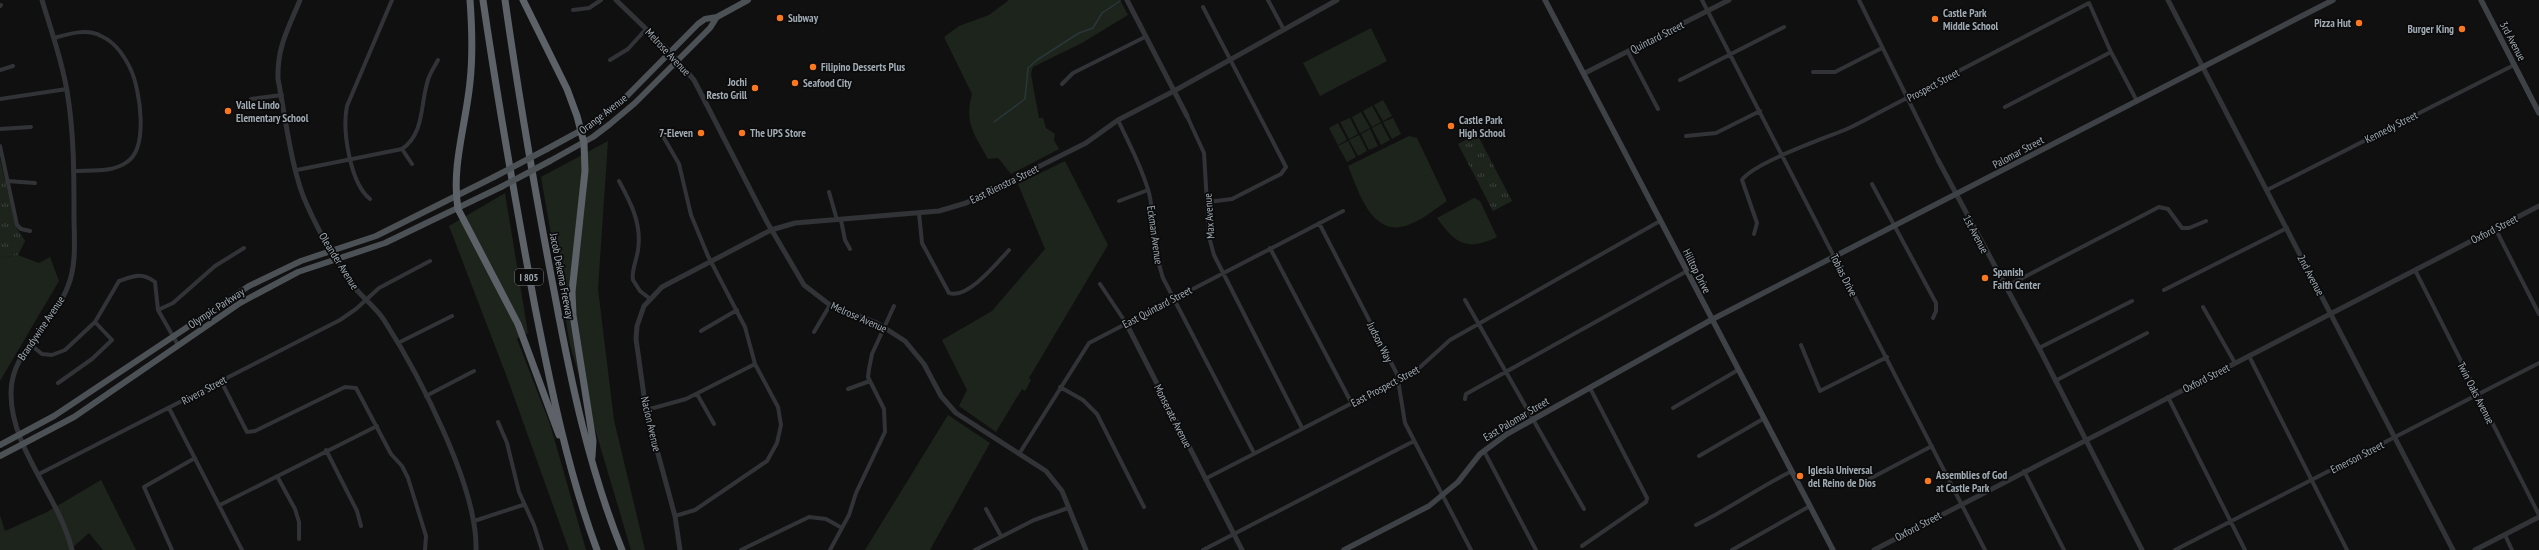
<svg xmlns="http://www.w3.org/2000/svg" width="2539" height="550" font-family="'PT Sans Narrow',sans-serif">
	<defs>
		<pattern id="park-tufts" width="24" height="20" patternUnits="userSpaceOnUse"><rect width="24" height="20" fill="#1d241c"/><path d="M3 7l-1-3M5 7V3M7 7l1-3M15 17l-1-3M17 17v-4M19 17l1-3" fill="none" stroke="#3b413b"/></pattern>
	</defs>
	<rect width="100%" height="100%" fill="#101011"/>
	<path fill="#1d241c" d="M 1009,0 L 1120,0 L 1128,15 L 1082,43 L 1033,67 L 1031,74 L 1039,118 L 1043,118 L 1046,128 L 1055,134 L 1054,140 L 1059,149 L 1011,174 L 998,158 L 988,159 C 974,134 964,123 972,94 L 944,37 L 959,26 L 989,15 Z
		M 1371,28 L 1387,61 L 1320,96 L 1303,63 Z
		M 1383,100 L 1392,116 L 1383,121 L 1374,105 Z
		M 1372,106 L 1381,122 L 1372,127 L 1363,111 Z
		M 1361,112 L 1370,128 L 1360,133 L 1352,117 Z
		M 1350,118 L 1358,134 L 1349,139 L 1340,122 Z
		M 1393,118 L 1401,134 L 1392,139 L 1383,122 Z
		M 1338,123 L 1347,140 L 1338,145 L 1329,128 Z
		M 1381,123 L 1390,140 L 1381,145 L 1372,128 Z
		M 1370,129 L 1378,146 L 1369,150 L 1361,134 Z
		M 1359,135 L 1367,151 L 1358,156 L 1349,140 Z
		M 1409,136 L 1417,138 L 1447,201 C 1435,209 1420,222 1405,226 C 1371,236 1358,190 1348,166 Z
		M 608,141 L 598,289 L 614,420 L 645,550 L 631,550 L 570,345 L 541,177 Z
		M 1348,141 L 1356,157 L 1347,162 L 1338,146 Z
		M 1065,161 L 1108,245 L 1029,378 L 1031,380 L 1025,391 L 1022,389 L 996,432 L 959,406 L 967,390 L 942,340 L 992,311 L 1045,249 L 1018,184 Z
		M 505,193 L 528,333 L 517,339 L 550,424 L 586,550 L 569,550 L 508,380 L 449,226 Z
		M 1474,198 L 1480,201 L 1497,237 C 1466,252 1455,243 1437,218 Z
		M 18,255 L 39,263 L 50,257 L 59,281 L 0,381 L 0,258 Z
		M 948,415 L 990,443 L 930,550 L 865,550 Z
		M 101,480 L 136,550 L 103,550 L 89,533 L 70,550 L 0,550 L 0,515 L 5,531 L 47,512 Z"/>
	<path fill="url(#park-tufts)" d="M 1477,134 L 1512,201 L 1493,211 L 1458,144 Z
		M 0,159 L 16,227 L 25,241 L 18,255 L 0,258 Z"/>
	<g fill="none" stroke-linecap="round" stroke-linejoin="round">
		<path stroke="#29373a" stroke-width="1.5" d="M 994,122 L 1025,99 L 1028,68 L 1037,60 L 1079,33 L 1093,28 L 1102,13 L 1120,1"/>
		<path stroke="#313336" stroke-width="4" d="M 1268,0 L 1284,30
			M 1702,0 L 1985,550
			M 1859,0 L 1938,160
			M 0,6 L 1,5
			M 1203,7 L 1286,167 L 1281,174 L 1232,199 L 1208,202
			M 573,10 L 589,8 L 601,0
			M 54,38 C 68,34 87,28 101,36 C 115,42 125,57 131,70 C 140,90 149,148 127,162 C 112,173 91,170 74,171
			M 1628,52 L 1658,109
			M 610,60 L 628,49 L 646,29
			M 0,70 L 13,66
			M 1813,72 L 1835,72 L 1882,48
			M 1680,80 L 1784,27
			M 1062,84 L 1073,73 L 1145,37
			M 0,99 L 67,89
			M 251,99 L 282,95
			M 2005,107 L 2111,52
			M 1187,116 L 1204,153 L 1209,237 L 1214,255 L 1302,428
			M 1118,120 C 1129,144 1142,167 1149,193 C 1156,221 1153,250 1163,278 L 1254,453
			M 0,129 L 31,127
			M 660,131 L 679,164 L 691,215 L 708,256 L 745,327 L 755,364 L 778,407 L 781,425 L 777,443 L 767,461 L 695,510 L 675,516
			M 1686,136 L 1716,133 L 1760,111
			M 0,146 L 17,225 L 21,229 L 30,231
			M 402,149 L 412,164
			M 297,170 L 402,149 C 425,133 420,104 428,80 C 430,73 435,66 438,60
			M 7,181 L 35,183
			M 619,181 C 631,203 642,224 638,250 C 637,259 631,271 633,280 L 640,291 L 649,298
			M 1872,184 L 1936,303 L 1936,311 L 1933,318
			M 2267,190 L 2514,65
			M 829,192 L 837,220
			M 370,199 C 350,183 342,130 347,106 L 392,0
			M 1119,201 L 1148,190
			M 919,213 L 922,243 L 949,293 C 967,300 998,262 1009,250
			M 841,220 L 845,240 L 850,249
			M 1319,223 L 1397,374 L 1405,423 L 1471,550
			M 2495,228 L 2539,314
			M 1754,234 L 1757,223 L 1742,180 C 1753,163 1825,138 1847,129 C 1858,124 1869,118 1880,112 L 2089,3 L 2111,52 L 2137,101
			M 1270,248 L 1352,404
			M 2415,270 L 2539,515
			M 1100,284 L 1126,323
			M 2005,287 L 2159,207 L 2168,209 L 2182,228 L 2189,228 L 2206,221
			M 2164,290 L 2287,228
			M 1465,300 L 1584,509
			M 2203,307 L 2235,363
			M 158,310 L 173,303 L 215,266 L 244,248
			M 701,331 L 737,310
			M 814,332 L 830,305
			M 398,343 L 452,316
			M 31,345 L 42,354 L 52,355 L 65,350 L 95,322 L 119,281 C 134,276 142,272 155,282 L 158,310 L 178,345
			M 1801,345 L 1820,391 L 1887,357
			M 2039,348 L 2132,301
			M 2249,356 L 2347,550
			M 221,381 L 247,432 L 255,431 L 345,387 L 356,388 L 391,454 L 402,466 L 408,478 L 426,536 L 425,550
			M 2055,381 L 2147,333
			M 58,383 L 92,359 L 112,340 L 95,322
			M 1060,387 L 1083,400 L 1097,414 L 1144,507
			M 848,389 L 870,381
			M 697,394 L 714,424
			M 426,396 L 474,371
			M 2168,397 L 2245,550
			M 1465,399 L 1466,394 L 1687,271
			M 169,408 L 242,550
			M 1673,408 L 1738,370
			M 646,410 L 686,399 L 755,364
			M 498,422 L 507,443 L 519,492 L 534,525 L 542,550
			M 326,450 L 357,511 L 361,526
			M 1484,451 L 1536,550
			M 1019,454 L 1089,343 L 1343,211
			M 1699,456 L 1763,419
			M 2024,471 L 2064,550
			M 39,474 L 340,320 L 356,309 L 379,288 L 430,261
			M 277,476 L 295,509 L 299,522 L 299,539
			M 1205,479 L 1418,369 L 1450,340 L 1660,221
			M 1858,485 L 1932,446
			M 220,505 L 377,426
			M 986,509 L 1001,536
			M 474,521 L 523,505
			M 1696,525 C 1729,509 1758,488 1790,472
			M 2505,535 L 2512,550
			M 1582,546 L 1646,502 L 1647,498 L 1590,388
			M 172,550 L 144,487 L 195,458
			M 741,550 L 809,517 L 826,519 L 842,528
			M 830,550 L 849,515 L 856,493 L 885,432 L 884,409 L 868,377 L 869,369 L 872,354 L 894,306
			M 975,550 L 1034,520 L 1068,508
			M 1203,550 L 1414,441
			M 1732,550 L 1810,506
			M 2175,550 L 2539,363"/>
		<path stroke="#313336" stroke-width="5" d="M 42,0 C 51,30 62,60 67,91 C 74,132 74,173 74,214 C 74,238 77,264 68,286 C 54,324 10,351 11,394 C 11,449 59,496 72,550
			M 300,0 C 288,29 277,47 278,79 C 285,115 292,174 307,205 C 319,232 335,260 352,284 C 361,297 375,306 384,320 C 418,373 478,487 476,550
			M 616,0 L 670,52 L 694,80 L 767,222 L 804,285 L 830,305 L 877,323 L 905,341 L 924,364 L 941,396 L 956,413 L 1046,471 L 1062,491 L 1086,550
			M 1127,0 L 1187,116
			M 2168,0 L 2453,550
			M 1585,73 L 1729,0
			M 1938,160 L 2039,348 L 2142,550
			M 1126,323 L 1242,550
			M 680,550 L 675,516 L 646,410 L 636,339 L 637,326 L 644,306 L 662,287 L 771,230 L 795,223 L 939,211 L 966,203 L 1086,143 L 1118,120 L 1174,91 L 1337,0
			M 1874,550 L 2539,206
			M 2475,550 L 2539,517"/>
		<path stroke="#3e4246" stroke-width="5.5" d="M 1545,0 L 1833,550
			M 2481,0 L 2539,113
			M 1344,550 L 1429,506 L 1458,482 L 1480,454 L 1507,434 L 1711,320 L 2333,0"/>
		<path stroke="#4c5155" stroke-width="6" d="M 547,149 L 591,125 L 617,106 L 698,24 L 705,19 L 717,17 L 748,0
			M 550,161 L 593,137 L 610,124 L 635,103 L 710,28 L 717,17
			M 0,445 L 54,416 L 249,286 L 301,261 L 376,236 L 494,177
			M 0,456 L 74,417 L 240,303 L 298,272 L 385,243 L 501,187"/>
		<path stroke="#5c6267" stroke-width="7" d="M 470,0 C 472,27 473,55 470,82 C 466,124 451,167 458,209 L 518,324 L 559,435
			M 483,0 C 498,103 516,205 535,307 C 551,388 568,472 597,550
			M 505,0 C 519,99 536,197 555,296 C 571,382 589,468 622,550
			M 523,0 L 567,89 L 577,116 L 584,143 L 585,171 L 572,292 L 573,315 L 593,441 L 592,457"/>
		<path stroke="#4c5155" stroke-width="6" d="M 494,177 L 547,149
			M 501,187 L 550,161"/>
	</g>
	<g fill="#fa781f" stroke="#0b0b0c" stroke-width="1.5">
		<circle cx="780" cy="18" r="4"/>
		<circle cx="1935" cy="19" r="4"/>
		<circle cx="2359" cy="23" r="4"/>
		<circle cx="2462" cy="29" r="4"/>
		<circle cx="813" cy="67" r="4"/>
		<circle cx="795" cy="83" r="4"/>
		<circle cx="755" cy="88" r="4"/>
		<circle cx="228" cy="111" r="4"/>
		<circle cx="1451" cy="126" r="4"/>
		<circle cx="701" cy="133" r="4"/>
		<circle cx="742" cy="133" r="4"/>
		<circle cx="1985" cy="278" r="4"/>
		<circle cx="1800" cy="476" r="4"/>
		<circle cx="1928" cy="481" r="4"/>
	</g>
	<g text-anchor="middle" stroke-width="3.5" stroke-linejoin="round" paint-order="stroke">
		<rect fill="#0b0b0c" stroke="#737b81" stroke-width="1" x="515" y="269" width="28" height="16" rx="3"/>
		<g font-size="10" font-weight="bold" fill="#a0abb3">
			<text x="529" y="281">I 805</text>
		</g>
		<g font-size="11" font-weight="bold" fill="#a0abb3" stroke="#0b0b0c" text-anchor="start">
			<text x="1943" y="17">Castle Park<tspan x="1943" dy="13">Middle School</tspan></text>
			<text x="788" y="22">Subway</text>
			<text x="2351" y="27" text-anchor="end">Pizza Hut</text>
			<text x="2454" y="33" text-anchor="end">Burger King</text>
			<text x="821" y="71">Filipino Desserts Plus</text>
			<text x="747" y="86" text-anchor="end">Jochi<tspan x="747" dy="13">Resto Grill</tspan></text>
			<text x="803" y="87">Seafood City</text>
			<text x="236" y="109">Valle Lindo<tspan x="236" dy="13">Elementary School</tspan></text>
			<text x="1459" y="124">Castle Park<tspan x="1459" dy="13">High School</tspan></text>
			<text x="693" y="137" text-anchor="end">7-Eleven</text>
			<text x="750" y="137">The UPS Store</text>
			<text x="1993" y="276">Spanish<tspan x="1993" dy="13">Faith Center</tspan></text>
			<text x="1808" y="474">Iglesia Universal<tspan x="1808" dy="13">del Reino de Dios</tspan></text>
			<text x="1936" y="479">Assemblies of God<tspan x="1936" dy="13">at Castle Park</tspan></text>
		</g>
		<g font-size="11" fill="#a0abb3" stroke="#0b0b0c">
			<text transform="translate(1657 37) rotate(-27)" y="4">Quintard Street</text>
			<text transform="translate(2513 41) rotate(62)" y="4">3rd Avenue</text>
			<text transform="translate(668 52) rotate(47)" y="4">Melrose Avenue</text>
			<text transform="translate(1933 85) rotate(-28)" y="4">Prospect Street</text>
			<text transform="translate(603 114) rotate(-38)" y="4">Orange Avenue</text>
			<text transform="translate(2391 127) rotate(-27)" y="4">Kennedy Street</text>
			<text transform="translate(2018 152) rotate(-28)" y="4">Palomar Street</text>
			<text transform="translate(1004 184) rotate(-26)" y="4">East Rienstra Street</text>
			<text transform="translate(1209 216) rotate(-94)" y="4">Max Avenue</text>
			<text transform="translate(2494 229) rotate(-27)" y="4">Oxford Street</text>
			<text transform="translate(1976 234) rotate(62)" y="4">1st Avenue</text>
			<text transform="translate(1155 235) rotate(82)" y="4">Eckman Avenue</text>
			<text transform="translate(339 261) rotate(58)" y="4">Oleander Avenue</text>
			<text transform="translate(1697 271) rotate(63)" y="4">Hilltop Drive</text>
			<text transform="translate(1844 275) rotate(63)" y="4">Tobias Drive</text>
			<text transform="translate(2311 275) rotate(62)" y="4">2nd Avenue</text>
			<text transform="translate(562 276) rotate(79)" y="4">Jacob Dekema Freeway</text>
			<text transform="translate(1157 307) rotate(-28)" y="4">East Quintard Street</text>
			<text transform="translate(216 308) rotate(-33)" y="4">Olympic Parkway</text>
			<text transform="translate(859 317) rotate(24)" y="4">Melrose Avenue</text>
			<text transform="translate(41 328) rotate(-56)" y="4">Brandywine Avenue</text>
			<text transform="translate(1380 342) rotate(63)" y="4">Judson Way</text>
			<text transform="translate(2206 378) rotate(-27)" y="4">Oxford Street</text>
			<text transform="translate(1385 386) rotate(-28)" y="4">East Prospect Street</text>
			<text transform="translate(204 390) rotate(-28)" y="4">Rivera Street</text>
			<text transform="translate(2476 393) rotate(63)" y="4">Twin Oaks Avenue</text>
			<text transform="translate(1173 416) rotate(63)" y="4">Monserate Avenue</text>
			<text transform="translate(1516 419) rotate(-31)" y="4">East Palomar Street</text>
			<text transform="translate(651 424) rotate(77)" y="4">Nacion Avenue</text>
			<text transform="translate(2357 457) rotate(-27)" y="4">Emerson Street</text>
			<text transform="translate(1918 526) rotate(-28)" y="4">Oxford Street</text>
		</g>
	</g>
</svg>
